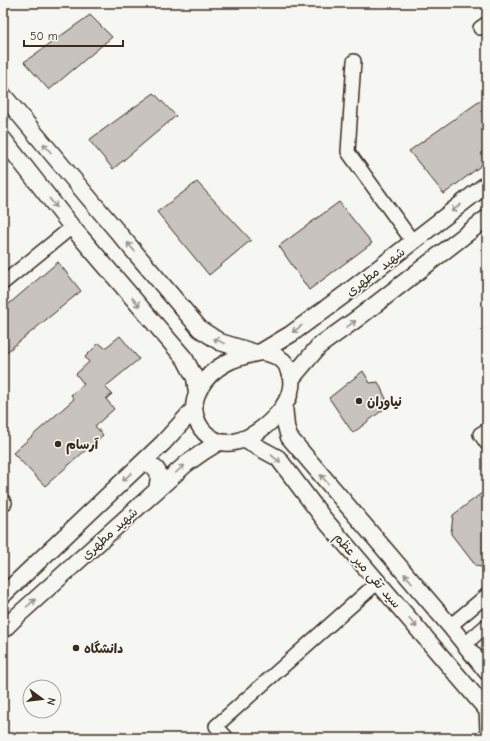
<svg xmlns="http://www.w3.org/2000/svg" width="490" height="741" font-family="'Comic Neue','Playpen Sans Arabic',sans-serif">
	<rect width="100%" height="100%" fill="#f6f6f2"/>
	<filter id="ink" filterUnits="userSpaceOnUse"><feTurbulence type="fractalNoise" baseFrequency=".025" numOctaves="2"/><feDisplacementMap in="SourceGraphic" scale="8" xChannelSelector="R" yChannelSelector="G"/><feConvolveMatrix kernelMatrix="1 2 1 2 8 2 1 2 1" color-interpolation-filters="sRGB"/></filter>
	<g filter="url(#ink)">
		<path fill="#c8c3be" stroke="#3b2a1e" d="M 90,15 L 112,37 L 49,90 L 24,62 Z
			M 154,93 L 176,116 L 113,169 L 89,140 Z
			M 487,96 L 487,161 L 444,194 L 409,151 Z
			M 197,182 L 251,240 L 209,275 L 157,212 Z
			M 339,202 L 372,243 L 309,290 L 279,246 Z
			M 58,262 L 81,291 L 3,355 L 3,309 Z
			M 120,336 L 139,359 L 105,387 L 112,394 L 106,399 L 114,409 L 95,426 L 103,435 L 45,486 L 13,453 L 74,399 L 71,395 L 84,384 L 76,374 L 89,362 L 85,357 L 99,343 L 105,348 Z
			M 363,371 L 370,383 L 378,382 L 389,405 L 353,433 L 329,398 Z
			M 487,489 L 487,568 L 476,566 L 451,534 L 453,515 Z"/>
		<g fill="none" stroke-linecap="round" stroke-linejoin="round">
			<g stroke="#3b2a1e" stroke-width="16">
				<path id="minor" d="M 480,28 L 487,23
					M 354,61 L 348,152 L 413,242
					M 3,283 L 72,227
					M 487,430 L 480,434 L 487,444
					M 3,501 L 5,503
					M 450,626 L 487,595
					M 464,645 L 487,625
					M 486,708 L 487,733
					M 227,738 L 216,726 L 378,582"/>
			</g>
			<g stroke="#3b2a1e" stroke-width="19">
				<path id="major" d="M 3,95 L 99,210 L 200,329 L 220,342 L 256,353
					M 3,139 L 72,227 L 185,359 L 195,378 L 197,393
					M 261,352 C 264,353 269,353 273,355 C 276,356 283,360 285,363 C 287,365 288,369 289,372 C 292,378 292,385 290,392 C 284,417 240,453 215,440 C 207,436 202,431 198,423 C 186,400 205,374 226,363 C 237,357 248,355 261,352 Z
					M 261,352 L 291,334 L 344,295 L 487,184
					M 292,378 L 319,346 L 358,318 L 487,218
					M 284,405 L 286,426 L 289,437 L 450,626 L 487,672
					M 243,439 L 278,458 L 324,519 L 487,710
					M 143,462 C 161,469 160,472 157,490
					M 3,595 L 163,443 L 194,409
					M 3,630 L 16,617 L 186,464 L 203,452 L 219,442"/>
			</g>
			<use href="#minor" stroke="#f6f6f2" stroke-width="13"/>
			<use href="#major" stroke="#f6f6f2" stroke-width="16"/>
		</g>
		<defs><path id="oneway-shaft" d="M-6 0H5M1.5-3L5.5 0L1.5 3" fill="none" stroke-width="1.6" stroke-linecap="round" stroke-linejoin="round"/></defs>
		<g stroke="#989088">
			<use href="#oneway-shaft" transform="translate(47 148) rotate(-130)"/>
			<use href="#oneway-shaft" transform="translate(53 203) rotate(52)"/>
			<use href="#oneway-shaft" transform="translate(456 208) rotate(142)"/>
			<use href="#oneway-shaft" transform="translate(131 247) rotate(-130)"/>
			<use href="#oneway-shaft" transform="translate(136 302) rotate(49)"/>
			<use href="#oneway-shaft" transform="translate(351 324) rotate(-35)"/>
			<use href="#oneway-shaft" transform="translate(297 329) rotate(143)"/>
			<use href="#oneway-shaft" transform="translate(219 341) rotate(-154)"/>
			<use href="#oneway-shaft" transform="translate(276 459) rotate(41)"/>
			<use href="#oneway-shaft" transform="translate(180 469) rotate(-42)"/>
			<use href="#oneway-shaft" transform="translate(127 477) rotate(137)"/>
			<use href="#oneway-shaft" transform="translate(324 479) rotate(-130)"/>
			<use href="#oneway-shaft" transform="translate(408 578) rotate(-131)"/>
			<use href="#oneway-shaft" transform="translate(31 603) rotate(-42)"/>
			<use href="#oneway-shaft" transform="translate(413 623) rotate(49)"/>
		</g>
	</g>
	<g fill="#3b2a1e" stroke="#f6f6f2" stroke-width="1.5">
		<circle cx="359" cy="401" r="4"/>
		<circle cx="58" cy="444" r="4"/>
		<circle cx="76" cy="648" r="4"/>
	</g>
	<g text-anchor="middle" stroke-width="3.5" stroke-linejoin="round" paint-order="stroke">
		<g font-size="13" fill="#3b2a1e" stroke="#f6f6f2">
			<text transform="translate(375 271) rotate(-38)" y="5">شهید مطهری</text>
			<text transform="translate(109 533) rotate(-42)" y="5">شهید مطهری</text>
			<text transform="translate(368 570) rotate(49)" y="5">سید تقی میر عظم</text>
		</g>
		<g font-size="13" font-weight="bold" fill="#3b2a1e" stroke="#f6f6f2" text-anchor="start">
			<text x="367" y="406">نیاوران</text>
			<text x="66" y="449">آرسام</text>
			<text x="84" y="653">دانشگاه</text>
		</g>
	</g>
	<rect width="490" height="741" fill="none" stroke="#f6f6f2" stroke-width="16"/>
	<rect x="8" y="8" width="474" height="725" fill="none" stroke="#3b2a1e" stroke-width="1.5" filter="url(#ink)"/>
	<g transform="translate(42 699) rotate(105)"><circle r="19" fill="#f6f6f2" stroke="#aba49d"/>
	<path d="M0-3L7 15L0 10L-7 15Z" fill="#3b2a1e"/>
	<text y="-6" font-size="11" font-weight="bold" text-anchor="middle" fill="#3b2a1e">N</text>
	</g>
	<path d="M24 40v6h99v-6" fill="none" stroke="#3b2a1e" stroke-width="2"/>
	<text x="30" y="40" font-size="12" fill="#3b2a1e" stroke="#f6f6f2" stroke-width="3" paint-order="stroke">50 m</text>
</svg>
